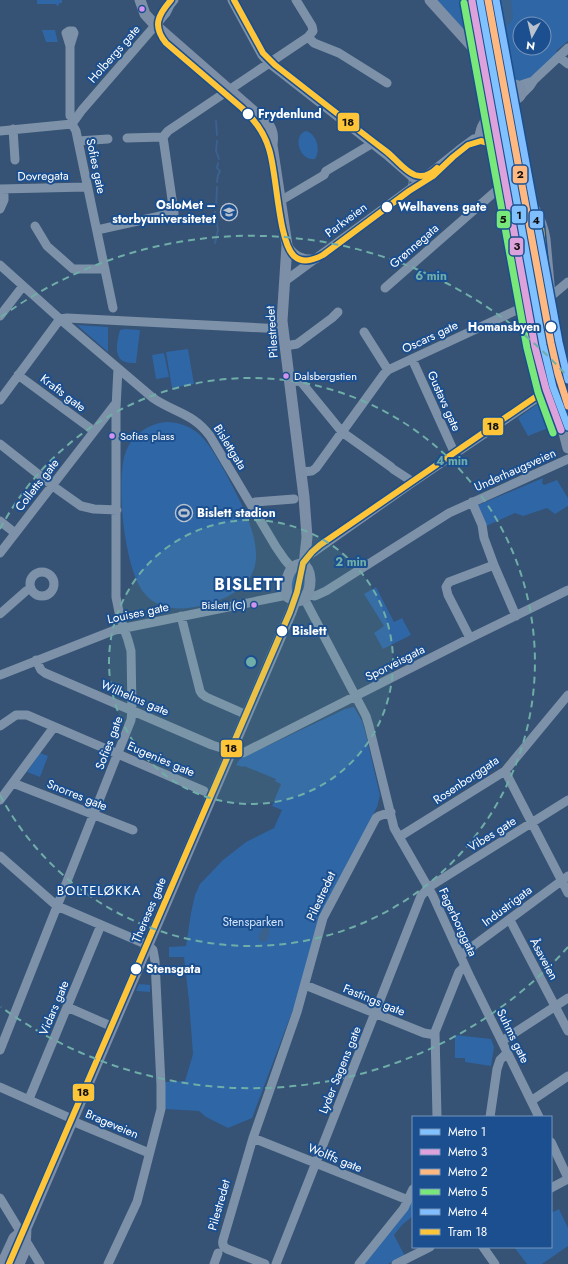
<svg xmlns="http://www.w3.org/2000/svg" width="568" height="1264" font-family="Jost,sans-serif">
	<rect width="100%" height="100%" fill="#365274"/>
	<path fill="#2f66a5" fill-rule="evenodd" d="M 37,0 L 62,0 L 62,3 L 59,3 L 59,5 L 57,6 L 56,4 L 37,4 Z
		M 436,0 L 568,0 L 568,41 L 556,51 L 558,53 C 544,65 526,91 507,77 ZM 520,24 L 544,24 L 544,48 L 520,48 Z
		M 42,30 L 55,30 L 58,42 L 46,42 Z
		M 306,131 C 317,134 321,150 315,159 C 299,162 292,135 306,131 Z
		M 77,325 L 108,327 L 108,352 Z
		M 125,329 L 140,330 L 136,363 C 132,363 127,363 123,361 C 113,356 118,338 120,330 Z
		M 188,349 L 194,384 L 172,388 L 166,352 Z
		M 164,353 L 169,377 L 156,379 L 152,355 Z
		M 546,398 L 554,402 L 556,425 L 528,436 L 518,418 Z
		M 166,422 C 178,422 190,426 199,434 C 212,446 225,472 233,487 C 243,507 255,530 256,553 C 258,590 218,604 188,608 C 172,610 156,607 145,594 C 124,571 115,480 126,451 C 133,434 148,424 166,422 Z
		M 543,478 L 542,483 L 544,485 L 557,480 L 568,498 L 568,506 L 555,514 L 547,508 L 523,516 L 515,513 L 484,527 L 476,506 Z
		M 300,569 L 305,573 C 304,582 305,591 297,597 L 292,595 C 289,585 293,576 300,569 Z
		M 376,587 L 394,622 L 402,618 L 411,635 L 383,649 L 374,633 L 384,626 L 364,594 Z
		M 354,707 L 362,721 L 365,731 L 380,795 L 377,807 L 346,869 L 252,1118 L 228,1128 L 206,1117 L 199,1111 L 165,1109 L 165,1082 L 185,1081 L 193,1054 L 189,1001 L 184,957 L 169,957 L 169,947 L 186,946 L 191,913 L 195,895 L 200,884 L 223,860 L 246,842 L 274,828 L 282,810 L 272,806 L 281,784 L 275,781 L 276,779 L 244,766 L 243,767 L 236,765 L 240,759 L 345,709 Z
		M 40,753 L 48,756 L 40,777 L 27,772 Z
		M 139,984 L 150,985 L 150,992 L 136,991 Z
		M 455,1035 L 491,1039 L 494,1047 L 491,1066 L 465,1062 L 465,1058 L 455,1058 Z
		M 413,1197 L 413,1216 L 402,1225 L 394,1235 L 405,1256 L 388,1264 L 363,1264 Z
		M 559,1209 L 568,1228 L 568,1246 L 542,1264 L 527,1264 L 514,1247 L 551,1247 L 551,1213 Z"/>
	<path fill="#3b618d" d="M 487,0 L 511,0 L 513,18 L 506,28 L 505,39 C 502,43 497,45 493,42 L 490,34 C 491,30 495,30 497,26 C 499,24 500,22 502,20 C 507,5 496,6 487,0 Z
		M 264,924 L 270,926 C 269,933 270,945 260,941 L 258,937 Z"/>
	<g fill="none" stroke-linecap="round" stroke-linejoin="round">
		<path stroke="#3b618d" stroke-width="2" d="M 216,121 L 217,135
			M 217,141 L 216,151 L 219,159
			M 217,182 L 218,175 L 220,171 L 217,168 L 218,163
			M 216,207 L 217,187
			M 215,243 L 218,230 L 215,212"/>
		<path stroke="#7d92a8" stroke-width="9" d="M 232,0 L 262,55 L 269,63 L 388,156 L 418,182
			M 308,37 L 314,43 L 339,53 L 387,83
			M 70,46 L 74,33 L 73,31 L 69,31 L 66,33 L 70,46 L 70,116 L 75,119
			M 559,57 L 568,64
			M 518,86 L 533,81
			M 521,95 L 530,86 L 534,80 L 568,48
			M 72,124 L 76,131 L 78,141 L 113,308
			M 72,124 L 82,110 L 166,13 L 170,5 L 174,0
			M 13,129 L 15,160
			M 0,131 L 72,124
			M 163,137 L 168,131 L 308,37 L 313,31 L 312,26 L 296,0
			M 127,138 L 163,137
			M 78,141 L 108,139
			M 0,189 L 87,187
			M 280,201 L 324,175 L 326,171 L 368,146 L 371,143
			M 0,209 L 4,200 L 4,195
			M 35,226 L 47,246 L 73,269 L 105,269
			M 97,230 L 174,213 L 163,137
			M 287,245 C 294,256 302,260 316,259
			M 0,265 L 60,319 L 153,398 C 175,413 193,413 210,436 L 276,547 L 285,560 L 292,568
			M 285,281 L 409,190 L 459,150 L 474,139 L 480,138
			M 385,288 L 513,176
			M 0,316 L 23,286
			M 60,319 L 67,318 L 283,329
			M 364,332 L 388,370
			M 285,346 L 297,344 L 332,318 L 338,312
			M 412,359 L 455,454
			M 18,375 L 94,431
			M 290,382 L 299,381 L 302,383 L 342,432 L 391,467
			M 0,400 L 60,319
			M 0,444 L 57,489 L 81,506 L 94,509 L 117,510
			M 393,469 L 413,482
			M 302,472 L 312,471 L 316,468 L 384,374 L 388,370 L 534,302 L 550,297 L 568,282
			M 472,502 L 482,525 L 484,538 L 494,565
			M 251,504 L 255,502 L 294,499
			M 0,521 L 15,533
			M 0,553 L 116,403
			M 305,558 L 413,482 L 568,377
			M30 584a12 12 0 1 1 24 0a12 12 0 1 1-24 0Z
			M 306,594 L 315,596 L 326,591 L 449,513 L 568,459
			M 304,598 L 366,716 L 369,726 L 394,828 L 433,896 L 470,977 L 539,1117
			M 0,614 L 26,591 L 31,588
			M 181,616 L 200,691 L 202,694 L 206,697 L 247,715
			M 470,638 L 448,595 L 446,587 L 449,582 L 494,565 L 516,616
			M 36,660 L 41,670 L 45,673 L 212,745 L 231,751 L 243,753 L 470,638 L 568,590
			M 0,675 L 115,630 L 287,595
			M 0,726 L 16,715 L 27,715 L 204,791
			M 505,771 L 568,893
			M 13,783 L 133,830
			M 0,800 L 54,727
			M 399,837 L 505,771 L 568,695
			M 0,856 L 57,906 L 148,945 L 153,950 L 155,961 L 161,1085 L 161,1109 L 137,1202 L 108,1264
			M 510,920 L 568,1031
			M 461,955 L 568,876
			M 305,985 L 424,1033 L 435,1035
			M 67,1007 L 113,1027
			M 502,1041 L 568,998
			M 0,1050 L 131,720 L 132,710 L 131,651 L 128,640 L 120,617 L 116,597 L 116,408 L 118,368
			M 0,1087 L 70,1118 L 77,1123 L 149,1153
			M 29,1099 L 101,925
			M 531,1101 L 568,1076
			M 437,1117 L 435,1032 L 459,972 L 465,966
			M 490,1117 L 497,1069 L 500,1060 L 507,1053
			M 253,1138 L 408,1200
			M 551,1142 L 568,1178
			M 551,1188 L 568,1179
			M 0,1198 L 40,1264
			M 483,1247 L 495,1264
			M 214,1264 L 218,1253
			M 265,1264 L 227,1249 C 223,1247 222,1244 223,1240 L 253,1138 L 297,1012 L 323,918 L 376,818 L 379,816 L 391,812
			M 276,1264 L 421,896 L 429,887 L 568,800
			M 359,1264 L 404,1208 L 413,1189
			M 396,1264 L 430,1247"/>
		<path stroke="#7d8ea7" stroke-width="11" d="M 140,0 L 145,14 L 155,25 L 267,123 C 273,130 273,137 272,145 L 287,245 L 282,321 L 304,497 L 307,537 L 304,565
			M 430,0 L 496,73 L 507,92
			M507 92a7 7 0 1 1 14 0a7 7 0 1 1-14 0Z
			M 491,124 C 492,137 499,149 505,160 C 507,164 508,168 510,171 C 524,193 541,213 545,239 L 561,421 L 568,448
			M 498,148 L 491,142 L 480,138 C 481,117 499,112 508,95
			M 301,564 C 313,567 312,590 304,598 C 302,600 298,601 295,601 L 288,597 C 284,586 287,566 301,564 Z
			M 2,1264 L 14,1238 L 26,1228
			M 19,1264 L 25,1250 L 26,1228 L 291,612 L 295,601"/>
		<path stroke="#7e92a7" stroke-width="1" d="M 399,198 C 410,189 413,179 404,168"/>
		<g stroke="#1b4f8f" stroke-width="9">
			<path id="tram-1" d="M 234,0 L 263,53 L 275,65 C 312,94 349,123 387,152 C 396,159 404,171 415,175 C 424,178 431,174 437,168
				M 9,1264 L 290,612 L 297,592 L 303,563 L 312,552 L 320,545 L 550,387 L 554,383 L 556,378 L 541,227 L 533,210 L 493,147 L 488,143 L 481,141 L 468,145 L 453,157 L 433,176 L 409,191 L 323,255 C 314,260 303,264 294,256 C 278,241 277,173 269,149 C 264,132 255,120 242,108 L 166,43 C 152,26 158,15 171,0"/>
		</g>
		<use href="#tram-1" stroke="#fec539" stroke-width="6"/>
		<g stroke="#1b4f8f" stroke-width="10">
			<path id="metro-1" d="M 480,0 L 543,345 L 553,387 L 568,427"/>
		</g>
		<g stroke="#1b4f8f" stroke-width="10">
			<path id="metro-2" d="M 472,1 L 535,347 L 546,389 L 561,430"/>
		</g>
		<g stroke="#1b4f8f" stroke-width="10">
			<path id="metro-3" d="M 488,0 L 551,343 L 558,374 L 568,406"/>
		</g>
		<g stroke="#1b4f8f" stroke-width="10">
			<path id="metro-4" d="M 464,3 L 527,348 L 538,392 L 553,433"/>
		</g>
		<g stroke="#1b4f8f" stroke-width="10">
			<path id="metro-5" d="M 496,0 L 559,342 L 568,380"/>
		</g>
		<use href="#metro-1" stroke="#80c2ff" stroke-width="7"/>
		<use href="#metro-2" stroke="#dda1db" stroke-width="7"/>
		<use href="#metro-3" stroke="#ffb880" stroke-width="7"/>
		<use href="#metro-4" stroke="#77e879" stroke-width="7"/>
		<use href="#metro-5" stroke="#80beff" stroke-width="7"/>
	</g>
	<circle cx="251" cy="662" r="142" fill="#6fada8" fill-opacity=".12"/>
	<g fill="none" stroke="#6fada8" stroke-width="2" stroke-dasharray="7 5">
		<circle cx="251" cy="662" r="142"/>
		<path d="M0 529A284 284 0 1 1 0 795"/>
		<path d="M568 947A426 426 0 0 1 1 1007M1 317A426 426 0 0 1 568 377"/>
	</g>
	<defs>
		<g id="university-ring" transform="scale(0.9)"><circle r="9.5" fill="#1b4f8f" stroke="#b9c2ce" stroke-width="1.5"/><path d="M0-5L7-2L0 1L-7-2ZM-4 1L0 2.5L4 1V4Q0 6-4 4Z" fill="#b9c2ce"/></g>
		<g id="stadium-ring" transform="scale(0.9)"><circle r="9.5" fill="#1b4f8f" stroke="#b9c2ce" stroke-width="1.5"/><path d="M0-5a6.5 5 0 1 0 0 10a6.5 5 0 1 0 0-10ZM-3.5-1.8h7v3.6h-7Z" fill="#b9c2ce"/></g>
	</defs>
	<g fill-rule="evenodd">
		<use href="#university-ring" x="229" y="212"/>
		<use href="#stadium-ring" x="184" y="513"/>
	</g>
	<g fill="#d193ec" stroke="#1b4f8f" stroke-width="1.5">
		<circle cx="142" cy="9" r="3.5"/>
		<circle cx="286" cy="376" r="3.5"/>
		<circle cx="112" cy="436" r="3.5"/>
		<circle cx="254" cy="605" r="3.5"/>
	</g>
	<g fill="#fff" stroke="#1b4f8f" stroke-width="1.5">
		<circle cx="248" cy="114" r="6"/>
		<circle cx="387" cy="207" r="6"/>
		<circle cx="551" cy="327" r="6"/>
		<circle cx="282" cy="631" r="6"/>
		<circle cx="136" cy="969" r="6"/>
	</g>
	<g text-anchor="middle" stroke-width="4" stroke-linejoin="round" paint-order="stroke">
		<g font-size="11" fill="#fff" stroke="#1b4f8f" text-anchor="start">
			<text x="294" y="380">Dalsbergstien</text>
			<text x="120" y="440">Sofies plass</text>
			<text x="246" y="609" text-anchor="end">Bislett (C)</text>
		</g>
		<g font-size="12" fill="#fff" stroke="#1b4f8f">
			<text transform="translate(114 54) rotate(-49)" y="4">Holbergs gate</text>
			<text transform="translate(96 166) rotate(78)" y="4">Sofies gate</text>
			<text transform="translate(43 176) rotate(-1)" y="4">Dovregata</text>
			<text transform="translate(346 220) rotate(-37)" y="4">Parkveien</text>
			<text transform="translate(414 246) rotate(-41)" y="4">Grønnegata</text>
			<text transform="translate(272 332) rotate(-94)" y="4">Pilestredet</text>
			<text transform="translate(430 337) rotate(-25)" y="4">Oscars gate</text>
			<text transform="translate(63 393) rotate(37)" y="4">Krafts gate</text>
			<text transform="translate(444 401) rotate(66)" y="4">Gustavs gate</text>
			<text transform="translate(230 447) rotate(58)" y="4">Bislettgata</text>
			<text transform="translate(515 470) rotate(-24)" y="4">Underhaugsveien</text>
			<text transform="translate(37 485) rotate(-52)" y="4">Colletts gate</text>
			<text transform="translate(138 613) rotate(-12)" y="4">Louises gate</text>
			<text transform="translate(395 663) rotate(-27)" y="4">Sporveisgata</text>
			<text transform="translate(135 698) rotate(23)" y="4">Wilhelms gate</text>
			<text transform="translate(109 743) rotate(-69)" y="4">Sofies gate</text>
			<text transform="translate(161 759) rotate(23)" y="4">Eugenies gate</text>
			<text transform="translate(466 780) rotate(-34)" y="4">Rosenborggata</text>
			<text transform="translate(77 795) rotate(22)" y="4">Snorres gate</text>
			<text transform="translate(492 834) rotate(-32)" y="4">Vibes gate</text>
			<text transform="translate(321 896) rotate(-65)" y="4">Pilestredet</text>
			<text transform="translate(507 906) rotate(-37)" y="4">Industrigata</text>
			<text transform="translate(149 910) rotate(-67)" y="4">Thereses gate</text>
			<text transform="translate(458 922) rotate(65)" y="4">Fagerborggata</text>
			<text transform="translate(544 959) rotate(62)" y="4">Åsaveien</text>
			<text transform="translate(374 1000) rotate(22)" y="4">Fastings gate</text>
			<text transform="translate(54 1008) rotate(-67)" y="4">Vidars gate</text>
			<text transform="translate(513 1036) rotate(64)" y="4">Suhms gate</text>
			<text transform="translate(340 1070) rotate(-68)" y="4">Lyder Sagens gate</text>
			<text transform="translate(112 1124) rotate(23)" y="4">Brageveien</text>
			<text transform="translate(335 1158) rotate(22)" y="4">Wolffs gate</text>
			<text transform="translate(219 1205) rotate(-74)" y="4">Pilestredet</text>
		</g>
		<g font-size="12" font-weight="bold" fill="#fff" stroke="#1b4f8f" text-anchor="start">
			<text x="258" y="118">Frydenlund</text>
			<text x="398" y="211">Welhavens gate</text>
			<text x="540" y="331" text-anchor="end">Homansbyen</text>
			<text x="292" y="635">Bislett</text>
			<text x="146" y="973">Stensgata</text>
		</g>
		<g font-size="12" font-weight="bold" fill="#fff" stroke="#1b4f8f" text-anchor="end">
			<text x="216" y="209">OsloMet –<tspan x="216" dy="14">storbyuniversitetet</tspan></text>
			<text x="197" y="517" text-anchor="start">Bislett stadion</text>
		</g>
		<g font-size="12" fill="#cfe3fa" stroke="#1b4f8f">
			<text x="253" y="926">Stensparken</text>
		</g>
		<g font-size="13" letter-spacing="1" fill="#fff" stroke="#1b4f8f">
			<text x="99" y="895">BOLTELØKKA</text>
		</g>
		<g font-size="16" font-weight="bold" letter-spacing="1" fill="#fff" stroke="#1b4f8f">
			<text x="249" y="590">BISLETT</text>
		</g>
	</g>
	<circle cx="251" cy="662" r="6" fill="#6fada8" stroke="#1b4f8f" stroke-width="2"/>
	<g font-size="12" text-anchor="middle" font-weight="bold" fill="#6fada8" stroke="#1b4f8f" stroke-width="4" stroke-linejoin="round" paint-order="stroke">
		<text x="431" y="280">6 min</text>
		<text x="452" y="465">4 min</text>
		<text x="351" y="566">2 min</text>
	</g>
	<g stroke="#1b4f8f" stroke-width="1.5">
		<rect x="337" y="112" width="23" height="20" rx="4" fill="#fec539"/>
		<rect x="512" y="165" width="16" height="19" rx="4" fill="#ffb880"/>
		<rect x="511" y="205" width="16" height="19" rx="4" fill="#80c2ff"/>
		<rect x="496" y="210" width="15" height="19" rx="4" fill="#77e879"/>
		<rect x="529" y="210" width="15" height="19" rx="4" fill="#80beff"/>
		<rect x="509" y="237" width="15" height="19" rx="4" fill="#dda1db"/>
		<rect x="482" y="417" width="22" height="19" rx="4" fill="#fec539"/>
		<rect x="220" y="739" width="23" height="19" rx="4" fill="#fec539"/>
		<rect x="72" y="1083" width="23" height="19" rx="4" fill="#fec539"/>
	</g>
	<g font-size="11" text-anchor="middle" font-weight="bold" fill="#111">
		<text x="348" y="126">18</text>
		<text x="520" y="178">2</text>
		<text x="519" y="219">1</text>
		<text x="503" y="223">5</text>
		<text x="536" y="224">4</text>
		<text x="517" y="250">3</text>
		<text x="493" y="430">18</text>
		<text x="231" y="752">18</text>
		<text x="83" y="1096">18</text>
	</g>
	<rect x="412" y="1116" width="140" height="132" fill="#1b4f8f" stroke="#7695bc"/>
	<rect x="420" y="1129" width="20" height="6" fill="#80c2ff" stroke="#7695bc"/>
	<text x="448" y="1136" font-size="12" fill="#ffffff">Metro 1</text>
	<rect x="420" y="1149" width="20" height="6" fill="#dda1db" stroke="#7695bc"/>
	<text x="448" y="1156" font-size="12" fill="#ffffff">Metro 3</text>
	<rect x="420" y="1169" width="20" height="6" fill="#ffb880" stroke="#7695bc"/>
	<text x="448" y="1176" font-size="12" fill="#ffffff">Metro 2</text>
	<rect x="420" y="1189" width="20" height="6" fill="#77e879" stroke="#7695bc"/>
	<text x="448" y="1196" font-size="12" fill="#ffffff">Metro 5</text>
	<rect x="420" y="1209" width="20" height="6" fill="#80beff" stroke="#7695bc"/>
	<text x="448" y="1216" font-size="12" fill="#ffffff">Metro 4</text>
	<rect x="420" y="1229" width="20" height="6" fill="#fec539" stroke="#7695bc"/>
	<text x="448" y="1236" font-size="12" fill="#ffffff">Tram 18</text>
	<g transform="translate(532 36) rotate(188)"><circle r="19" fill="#1b4f8f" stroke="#7695bc"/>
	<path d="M0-3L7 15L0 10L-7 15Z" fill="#b9c2ce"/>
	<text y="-6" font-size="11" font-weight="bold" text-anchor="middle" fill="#ffffff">N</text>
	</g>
</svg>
